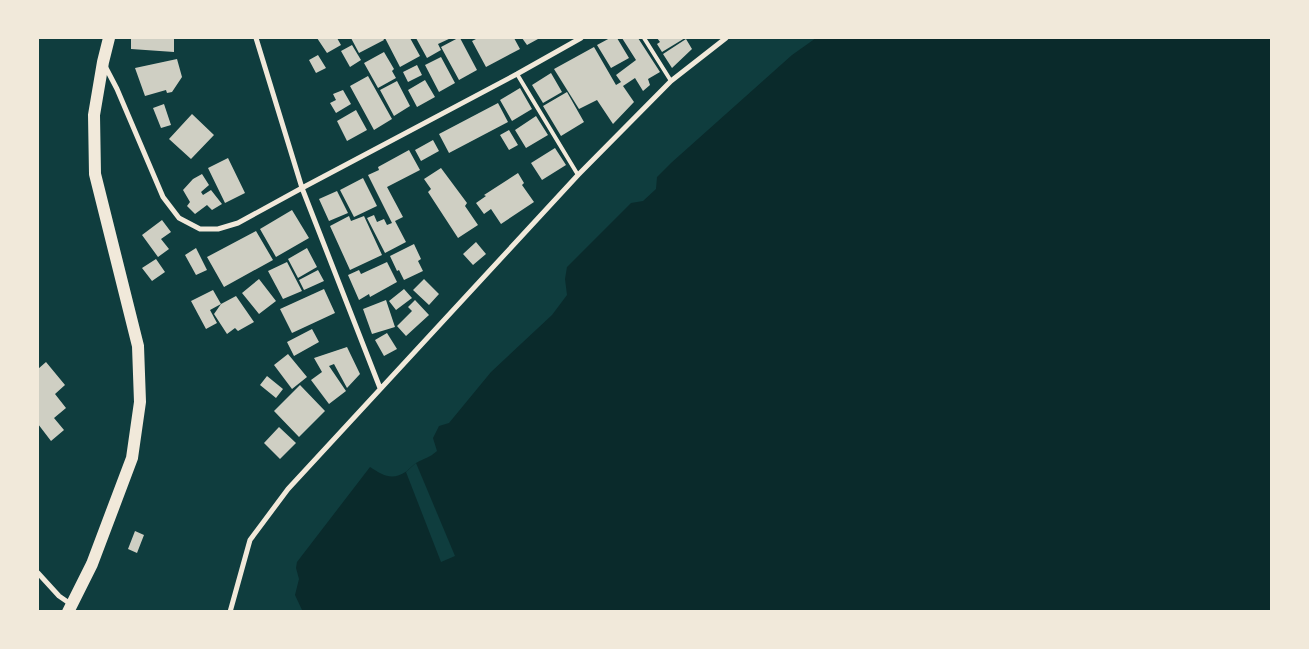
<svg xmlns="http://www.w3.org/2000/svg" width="1309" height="649" font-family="Commissioner,sans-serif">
	<rect width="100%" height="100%" fill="#0f3d3e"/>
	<path fill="#0a2a2b" d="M 816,38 L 1271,38 L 1271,611 L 541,610 L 538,612 L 301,612 L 302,610 L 295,595 L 299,579 L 296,568 L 297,562 L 370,467 C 384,476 392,481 407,471 C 410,468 413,465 416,463 C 425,458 429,458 437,451 L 433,438 L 439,426 L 449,423 L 491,372 L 552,315 L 567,295 L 565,279 L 567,267 L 631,203 L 643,201 L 656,189 L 657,177 L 671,163 L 792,55 Z"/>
	<path fill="#0f3d3e" d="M 416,463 L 455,556 L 441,562 L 406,472 Z"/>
	<path fill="#cfcfc3" d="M 131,38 L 174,38 L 174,52 L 131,49 Z
		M 317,38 L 337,38 L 341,45 L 327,53 Z
		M 351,38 L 383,38 L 384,40 L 359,53 Z
		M 385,38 L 410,38 L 420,56 L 400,67 Z
		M 416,38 L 451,38 L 438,44 L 441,50 L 427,58 Z
		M 458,38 L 460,38 L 477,70 L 459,80 L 441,47 Z
		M 478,38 L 514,38 L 520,49 L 486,67 L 472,41 Z
		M 522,38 L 537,38 L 538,39 L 527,45 Z
		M 610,38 L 617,38 L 629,58 L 611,68 L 597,45 Z
		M 622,38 L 638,38 L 660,72 L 648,79 L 650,85 L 643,91 L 635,78 L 623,86 L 634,102 L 613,124 L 597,100 L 579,109 L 554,69 L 594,47 L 616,85 L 621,82 L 616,75 L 636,60 Z
		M 657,38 L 685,38 L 662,52 L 657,44 L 660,42 Z
		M 686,39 L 692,49 L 672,68 L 663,54 Z
		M 352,45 L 361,60 L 350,67 L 341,51 Z
		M 384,52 L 394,69 L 392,71 L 396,78 L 378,88 L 364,63 Z
		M 318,55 L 326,68 L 316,73 L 309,60 Z
		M 441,57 L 455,83 L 439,92 L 425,65 Z
		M 177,59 L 182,77 L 172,92 L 167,93 L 166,90 L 145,96 L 135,68 Z
		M 417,65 L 422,75 L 408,82 L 403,72 Z
		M 551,73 L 562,92 L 543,103 L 532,85 Z
		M 368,76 L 392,119 L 374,130 L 350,86 Z
		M 425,80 L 435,97 L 417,107 L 408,90 Z
		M 397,81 L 410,106 L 394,116 L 380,90 Z
		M 520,88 L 532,109 L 512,121 L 500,100 Z
		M 343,90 L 351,104 L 336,113 L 330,103 L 336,100 L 333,94 Z
		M 567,92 L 584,122 L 561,136 L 543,106 Z
		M 498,103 L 508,122 L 449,153 L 439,134 Z
		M 164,104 L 171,125 L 161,128 L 153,108 Z
		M 356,110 L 367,130 L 347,141 L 337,121 Z
		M 192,114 L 214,135 L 191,159 L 169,139 Z
		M 536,116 L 548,135 L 526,148 L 515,130 Z
		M 509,130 L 518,145 L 509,150 L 500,135 Z
		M 433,140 L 439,151 L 421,161 L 415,150 Z
		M 555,148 L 566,165 L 542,180 L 531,163 Z
		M 409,150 L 420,170 L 387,187 L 403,217 L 395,221 L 406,242 L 385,253 L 367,218 L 374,215 L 377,222 L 384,219 L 387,225 L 392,223 L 368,175 L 379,170 L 378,167 Z
		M 228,158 L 245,193 L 225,203 L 208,168 Z
		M 441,168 L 467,203 L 465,206 L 478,225 L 458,238 L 428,192 L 431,189 L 424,179 Z
		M 518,173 L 524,183 L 522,185 L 534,202 L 501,224 L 491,209 L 484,214 L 476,203 L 486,196 L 484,195 Z
		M 202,174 L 209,185 L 201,192 L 203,195 L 211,190 L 222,204 L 212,210 L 207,205 L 195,214 L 187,206 L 190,202 L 183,190 L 193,179 Z
		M 363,178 L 377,206 L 354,217 L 340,190 Z
		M 337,191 L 348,213 L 329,221 L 319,199 Z
		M 292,210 L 309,238 L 276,257 L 260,229 Z
		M 349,216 L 351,221 L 364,216 L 382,255 L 350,270 L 330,226 Z
		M 162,220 L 171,232 L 161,239 L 169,249 L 158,257 L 142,235 Z
		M 256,231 L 273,260 L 224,287 L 207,257 Z
		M 476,242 L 486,254 L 473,265 L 463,254 Z
		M 414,244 L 421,259 L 418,261 L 423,271 L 404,280 L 399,270 L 397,271 L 390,256 Z
		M 196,248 L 207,270 L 196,275 L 185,255 Z
		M 307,248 L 317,267 L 298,278 L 288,259 Z
		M 156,259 L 165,272 L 152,281 L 142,268 Z
		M 287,262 L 302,291 L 283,299 L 268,271 Z
		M 387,262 L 397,282 L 370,297 L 369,294 L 359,300 L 348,275 L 359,270 L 361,274 Z
		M 318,270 L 324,281 L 304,290 L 299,280 Z
		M 259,279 L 276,301 L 259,314 L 242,293 Z
		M 424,279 L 439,294 L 429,305 L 413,290 Z
		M 324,289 L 335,313 L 292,333 L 280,309 Z
		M 404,289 L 412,298 L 396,310 L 389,301 Z
		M 213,290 L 221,304 L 210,310 L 217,323 L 206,329 L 191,301 Z
		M 236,296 L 254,322 L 238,331 L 235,328 L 227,334 L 214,314 L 221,304 Z
		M 386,300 L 395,327 L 372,334 L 363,309 Z
		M 415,300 L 429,315 L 406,336 L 397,326 L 412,311 L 408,307 Z
		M 312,329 L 319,342 L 294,356 L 287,342 Z
		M 387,333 L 397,349 L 384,356 L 375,340 Z
		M 347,347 L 360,374 L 347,388 L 334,364 L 329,366 L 346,391 L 329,404 L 311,380 L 322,372 L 314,358 Z
		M 288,354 L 307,377 L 292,389 L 274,365 Z
		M 46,362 L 65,385 L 55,394 L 66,408 L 54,418 L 64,430 L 51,441 L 38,424 L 38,369 Z
		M 267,376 L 283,389 L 276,398 L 260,385 Z
		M 300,385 L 325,411 L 299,437 L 274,411 Z
		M 279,427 L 296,443 L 280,459 L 264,443 Z
		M 135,531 L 144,535 L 137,553 L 128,549 Z"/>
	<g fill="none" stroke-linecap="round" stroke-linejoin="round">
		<path stroke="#f1e9da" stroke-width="4" d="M 644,38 L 671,81
			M 517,74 L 578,175"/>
		<path stroke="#f1e9da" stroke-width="5" d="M 256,38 L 302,188 L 380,388
			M 105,66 L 117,89 L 163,197 L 179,218 L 200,229 L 218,229 L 238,223 L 302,188 L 517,74 L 581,38
			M 38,573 L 59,596 L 72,605
			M 230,612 L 250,540 L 288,489 L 578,175 L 671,81 L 726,38"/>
		<path stroke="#f1e9da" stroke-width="12" d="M 68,612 L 92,564 L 132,458 L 140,402 L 138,346 L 95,174 L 94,115 L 103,62 L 109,38"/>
	</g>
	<rect width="1309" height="649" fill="none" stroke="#f1e9da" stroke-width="78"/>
</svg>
